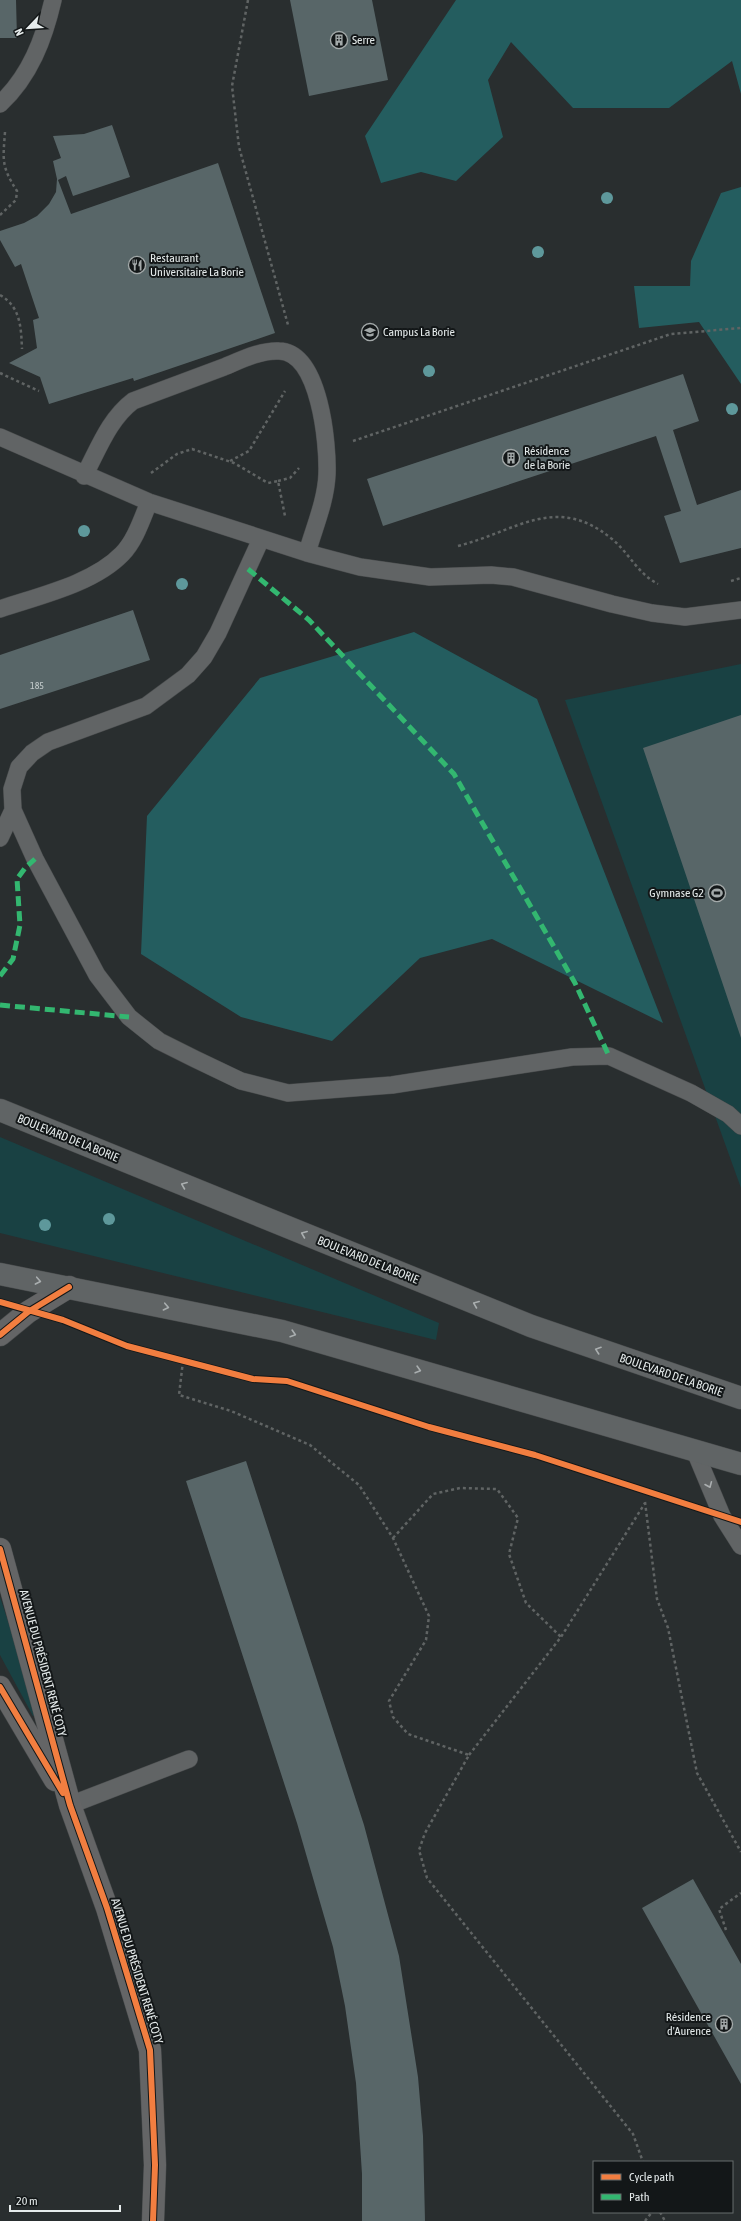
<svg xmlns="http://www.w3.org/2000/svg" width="741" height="2221" font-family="'Asap Condensed',sans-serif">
	<rect width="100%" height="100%" fill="#292e2f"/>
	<path fill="#194143" d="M 741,664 L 741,1188 L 565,700 Z
		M 0,1137 L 439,1323 L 436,1340 L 0,1233 Z
		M 0,1597 L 39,1715 L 33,1716 L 0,1655 Z"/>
	<path fill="#245d5f" d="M 456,0 L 741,0 L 741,94 L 732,61 L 669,108 L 573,108 L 511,42 L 488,80 L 503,137 L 456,181 L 421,172 L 381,183 L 365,136 Z
		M 741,187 L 741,384 L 699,322 L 639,328 L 634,286 L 690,286 L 691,261 L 721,193 Z
		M 414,632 L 537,699 L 663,1023 L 492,939 L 420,958 L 332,1041 L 241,1017 L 141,954 L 147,816 L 260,678 Z"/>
	<path fill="#586668" d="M 0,0 L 16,0 L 17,38 L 0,38 Z
		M 290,0 L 372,0 L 388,80 L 309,96 Z
		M 112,125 L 130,177 L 73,196 L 66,176 L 58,180 L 71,214 L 218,163 L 275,333 L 134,381 L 133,378 L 49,404 L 40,377 L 9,363 L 37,348 L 33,320 L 39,318 L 21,264 L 15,267 L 0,240 L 0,231 L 24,223 L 37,216 L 49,204 L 56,192 L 57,179 L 53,161 L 61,158 L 53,136 L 84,134 Z
		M 683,374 L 699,421 L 673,430 L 697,505 L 741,490 L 741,548 L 680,563 L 664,516 L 681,511 L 656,436 L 383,526 L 367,479 Z
		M 133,610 L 150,660 L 0,709 L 0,655 Z
		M 741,715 L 741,1038 L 643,748 Z
		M 246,1461 L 364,1825 L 399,1956 L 418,2077 L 423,2136 L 425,2221 L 362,2221 L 362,2174 L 356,2083 L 345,2006 L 333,1947 L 297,1823 L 186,1481 Z
		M 693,1879 L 741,1964 L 741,2084 L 642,1908 Z"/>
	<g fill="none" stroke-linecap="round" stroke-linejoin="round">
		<g stroke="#484b4c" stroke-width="18">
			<path id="lane" d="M 0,104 C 30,76 44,39 53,0
				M 0,437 L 149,502 L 307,553 L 360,567 L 430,577 L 491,575 L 513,577 L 612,604 L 652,613 L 685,617 L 741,610
				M 84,476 C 98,450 109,419 133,401 C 163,390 194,378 224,367 C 241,360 261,350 279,351 C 320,352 328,444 327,474 C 326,501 314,528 307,553
				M 261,539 L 218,633 L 204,657 L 188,675 L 146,706 L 48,742 L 32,753 L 19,767 L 12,789 L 13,810 L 35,859 L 97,975 L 129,1017 L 159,1041 L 195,1059 L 241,1081 L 288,1093 L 392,1085 L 572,1057 L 609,1056 L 691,1093 L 728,1114 L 741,1126
				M 0,609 C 38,596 93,584 122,554 C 135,541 142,519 149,502
				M 0,838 L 13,810
				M 694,1449 L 722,1516 L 741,1546
				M 70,1805 L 189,1759"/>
		</g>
		<g stroke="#484b4c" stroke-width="23">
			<path id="secondary" d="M 0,1335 L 28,1312 L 69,1287
				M 0,1549 L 70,1805 L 107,1908 L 150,2050 L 155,2165 L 153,2221
				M 0,1687 L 55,1780"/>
		</g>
		<g stroke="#484b4c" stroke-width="23">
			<path id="primary" d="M 0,1110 L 531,1326 L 741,1398
				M 0,1274 L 282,1331 L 741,1464"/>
		</g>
		<path stroke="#606464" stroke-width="2.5" stroke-dasharray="3 3" stroke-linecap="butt" d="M 248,0 L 232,86 L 239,147 L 288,325
			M 0,215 L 16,200 L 17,191 C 1,166 3,160 5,132
			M 0,295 C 21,307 21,328 22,349
			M 0,373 L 39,391
			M 353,441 L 671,334 L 741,328
			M 230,461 L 249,451 L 285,391
			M 151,473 L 177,454 L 192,449 L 234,463 L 268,483 L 278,481 L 285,516
			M 278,481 L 290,478 L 299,468
			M 458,546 C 517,531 556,493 612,539 C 629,553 638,574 658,584
			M 731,581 L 741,578
			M 183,1361 L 179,1395 L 231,1411 L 310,1445 L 359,1485 L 393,1538 L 429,1616 L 426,1640 L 389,1701 L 393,1717 L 408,1734 L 469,1755 L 425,1833 L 419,1850 L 427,1878 L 633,2134 L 643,2162
			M 645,1502 L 657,1599 L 668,1628 L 697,1773 L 741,1852
			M 393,1538 L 433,1494 L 460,1488 L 497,1489 L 518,1518 L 509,1554 L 526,1603 L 561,1637
			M 469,1755 L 561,1637 L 645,1503
			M 726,1930 L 719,1909 L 741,1893
			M 660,2212 L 665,2221
			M 645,2221 L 652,2212"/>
		<use href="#lane" stroke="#616465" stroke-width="17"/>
		<use href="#secondary" stroke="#646566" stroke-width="22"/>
		<use href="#primary" stroke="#606465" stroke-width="22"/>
		<path stroke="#33b770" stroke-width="5" stroke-dasharray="10 5" stroke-linecap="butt" d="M 248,569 L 309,620 L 454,774 L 575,983 L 609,1056
			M 0,976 L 13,959 L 20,925 L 17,879 L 25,868 L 35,859
			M 0,1005 L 129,1017"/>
		<g stroke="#131718" stroke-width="8">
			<path id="cycleway" d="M 0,1302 L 63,1320 L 127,1346 L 253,1379 L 287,1381 L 429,1427 L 535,1455 L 741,1522
				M 0,1335 L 28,1312 L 69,1287
				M 0,1549 L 70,1805 L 107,1908 L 150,2050 L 155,2165 L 153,2221
				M 0,1687 L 63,1793"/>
		</g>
		<use href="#cycleway" stroke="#f27e40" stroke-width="6"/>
	</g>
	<g fill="#5e989b">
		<circle cx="607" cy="198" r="6"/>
		<circle cx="538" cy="252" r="6"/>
		<circle cx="429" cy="371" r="6"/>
		<circle cx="732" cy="409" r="6"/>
		<circle cx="84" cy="531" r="6"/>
		<circle cx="182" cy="584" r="6"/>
		<circle cx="109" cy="1219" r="6"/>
		<circle cx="45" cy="1225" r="6"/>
	</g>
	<defs><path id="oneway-chevron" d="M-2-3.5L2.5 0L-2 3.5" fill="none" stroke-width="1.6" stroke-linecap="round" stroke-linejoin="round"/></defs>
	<g stroke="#a9aeaf">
		<use href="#oneway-chevron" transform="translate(184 1185) rotate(-158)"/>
		<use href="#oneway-chevron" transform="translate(304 1234) rotate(-158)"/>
		<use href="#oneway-chevron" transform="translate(38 1281) rotate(11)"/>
		<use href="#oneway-chevron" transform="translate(476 1304) rotate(-158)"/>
		<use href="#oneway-chevron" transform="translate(166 1307) rotate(12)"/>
		<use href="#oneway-chevron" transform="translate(293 1334) rotate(17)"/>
		<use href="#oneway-chevron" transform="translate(598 1350) rotate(-161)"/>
		<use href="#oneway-chevron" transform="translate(418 1370) rotate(16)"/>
	</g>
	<use stroke="#aaaeaf" href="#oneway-chevron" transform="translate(709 1485) rotate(67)"/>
	<defs>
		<g id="building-ring" transform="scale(0.9)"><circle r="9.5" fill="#131718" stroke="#a3a9a9" stroke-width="1.5"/><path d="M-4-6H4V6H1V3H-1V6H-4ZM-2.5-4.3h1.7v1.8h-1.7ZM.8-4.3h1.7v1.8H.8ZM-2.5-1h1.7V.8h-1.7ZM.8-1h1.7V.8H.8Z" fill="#a3a9a9"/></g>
		<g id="restaurant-ring" transform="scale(0.9)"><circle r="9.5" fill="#131718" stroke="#a3a9a9" stroke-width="1.5"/><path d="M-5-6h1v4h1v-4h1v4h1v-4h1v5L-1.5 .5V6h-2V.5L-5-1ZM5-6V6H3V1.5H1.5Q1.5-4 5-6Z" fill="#a3a9a9"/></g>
		<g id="university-ring" transform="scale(0.9)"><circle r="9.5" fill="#131718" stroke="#a3a9a9" stroke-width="1.5"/><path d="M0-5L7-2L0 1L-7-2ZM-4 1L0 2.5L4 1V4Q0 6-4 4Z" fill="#a3a9a9"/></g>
		<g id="stadium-ring" transform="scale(0.9)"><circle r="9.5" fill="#131718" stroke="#a3a9a9" stroke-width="1.5"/><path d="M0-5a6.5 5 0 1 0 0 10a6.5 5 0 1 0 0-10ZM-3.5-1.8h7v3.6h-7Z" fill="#a3a9a9"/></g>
	</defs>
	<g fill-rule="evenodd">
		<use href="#building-ring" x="339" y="40"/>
		<use href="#restaurant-ring" x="137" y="265"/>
		<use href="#university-ring" x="370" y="332"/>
		<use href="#building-ring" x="511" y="458"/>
		<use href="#stadium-ring" x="717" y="893"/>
		<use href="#building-ring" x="724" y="2024"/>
	</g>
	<g text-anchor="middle" stroke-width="4" stroke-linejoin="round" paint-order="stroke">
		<g font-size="10" fill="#c2caca">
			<text x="37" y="689">185</text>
		</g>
		<g font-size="12" fill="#e5ebeb" stroke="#131718" text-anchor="start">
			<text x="352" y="44">Serre</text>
			<text x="150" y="262">Restaurant<tspan x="150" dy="14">Universitaire La Borie</tspan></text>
			<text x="383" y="336">Campus La Borie</text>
			<text x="524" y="455">Résidence<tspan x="524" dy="14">de la Borie</tspan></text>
			<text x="704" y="897" text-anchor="end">Gymnase G2</text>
			<text x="711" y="2021" text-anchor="end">Résidence<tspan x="711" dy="14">d'Aurence</tspan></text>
		</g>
		<g font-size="12" fill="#e5ebeb" stroke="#131718">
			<text transform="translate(68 1138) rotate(22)" y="4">BOULEVARD DE LA BORIE</text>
			<text transform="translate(368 1260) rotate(22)" y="4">BOULEVARD DE LA BORIE</text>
			<text transform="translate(671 1375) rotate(19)" y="4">BOULEVARD DE LA BORIE</text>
			<text transform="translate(43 1663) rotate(75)" y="4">AVENUE DU PRÉSIDENT RENÉ COTY</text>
			<text transform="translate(137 1971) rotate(73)" y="4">AVENUE DU PRÉSIDENT RENÉ COTY</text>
		</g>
	</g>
	<rect x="593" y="2161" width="140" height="52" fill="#131718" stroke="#676c6c"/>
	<rect x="601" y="2174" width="20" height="6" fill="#f27e40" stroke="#676c6c"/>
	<text x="629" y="2181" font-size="12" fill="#e5ebeb">Cycle path</text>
	<rect x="601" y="2194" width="20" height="6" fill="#33b770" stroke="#676c6c"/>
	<text x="629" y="2201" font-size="12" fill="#e5ebeb">Path</text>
	<g transform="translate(28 28) rotate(245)" stroke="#131718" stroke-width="3" paint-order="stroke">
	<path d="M0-3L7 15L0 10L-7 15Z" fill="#e5ebeb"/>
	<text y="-6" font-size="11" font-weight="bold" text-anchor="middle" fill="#e5ebeb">N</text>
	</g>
	<path d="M10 2205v6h110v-6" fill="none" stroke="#e5ebeb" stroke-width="2"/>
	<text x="16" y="2205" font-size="12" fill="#e5ebeb" stroke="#131718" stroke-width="3" paint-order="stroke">20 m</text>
</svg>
